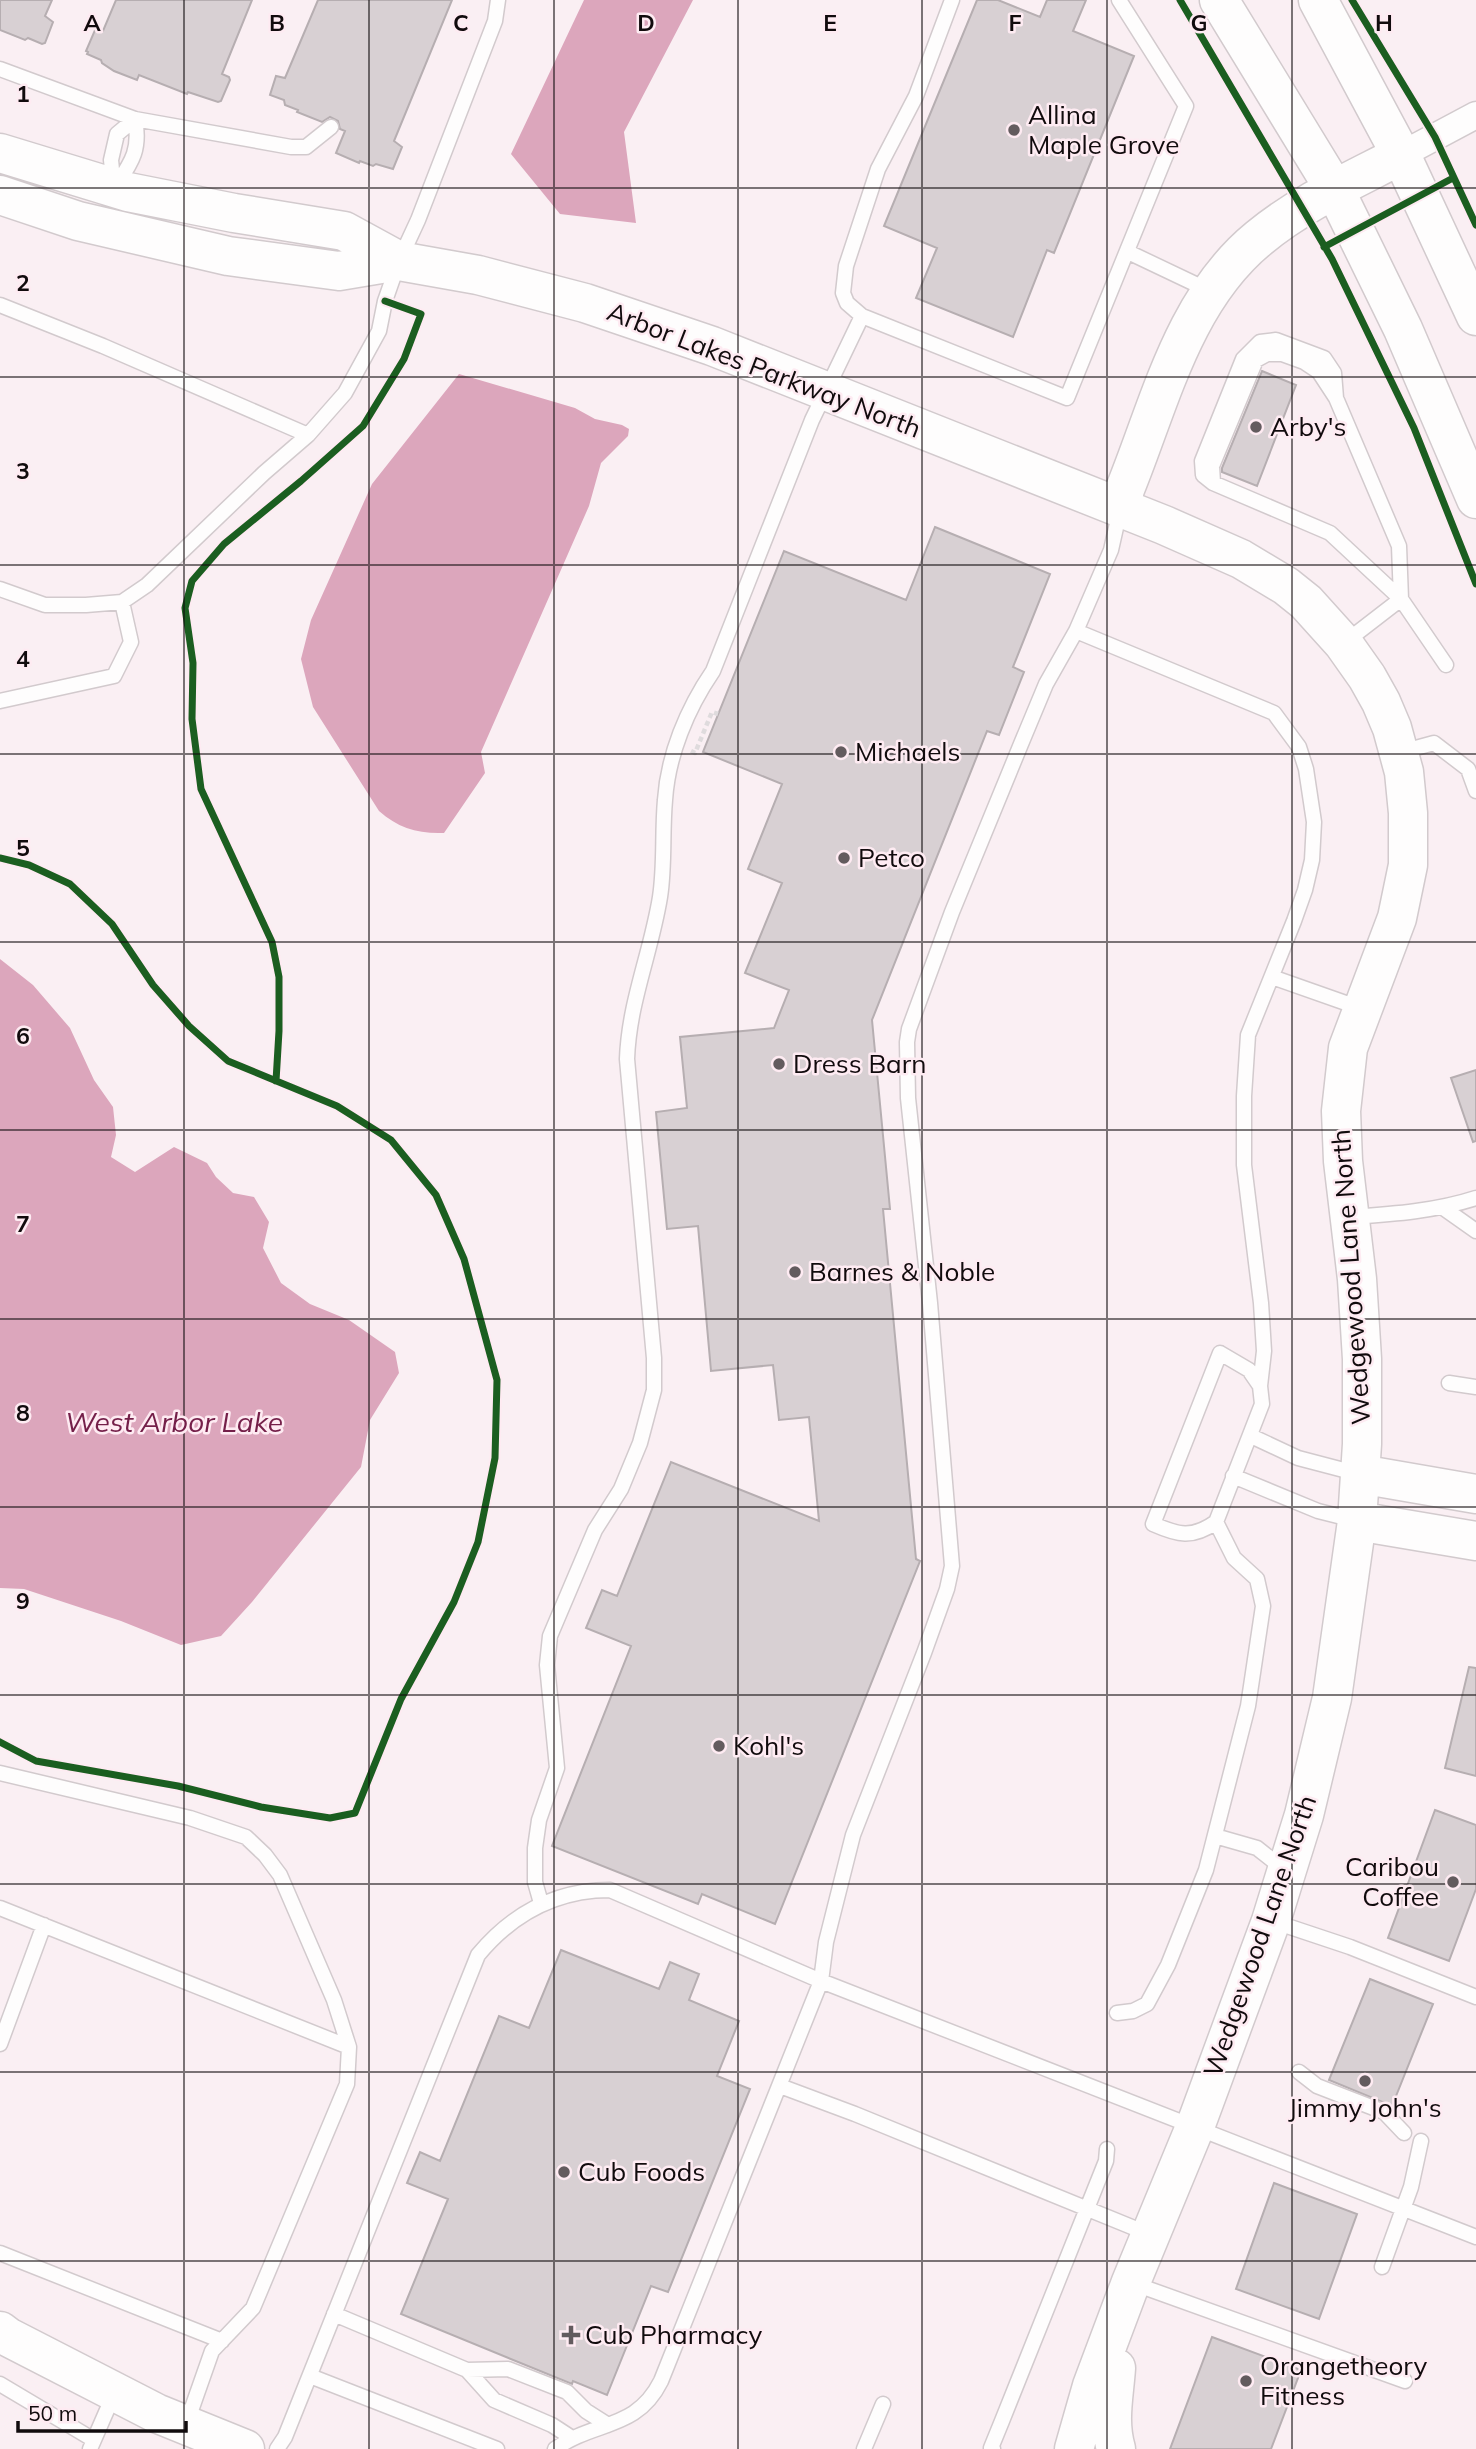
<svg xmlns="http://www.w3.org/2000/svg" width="1476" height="2449" font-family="Mulish,sans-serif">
	<rect width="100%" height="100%" fill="#faeff3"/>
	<path fill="#dca6bc" d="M 584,0 L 693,0 L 624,132 L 636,223 L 560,214 L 511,154 Z
		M 459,374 L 575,408 L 595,419 L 622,425 L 629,429 L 628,436 L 601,463 L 589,506 L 481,752 L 485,773 L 444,833 C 418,834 398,828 379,811 L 313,707 L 301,659 L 311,620 L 372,484 Z
		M 0,959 L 33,985 L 70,1028 L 94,1080 L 113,1107 L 116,1135 L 111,1157 L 135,1172 L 174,1147 L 207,1163 L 216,1177 L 233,1193 L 254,1197 L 269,1222 L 263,1248 L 281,1283 L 310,1304 L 349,1320 L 395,1352 L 399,1373 L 370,1420 L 361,1467 L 252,1602 L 221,1636 L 181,1645 L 121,1621 L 24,1589 L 0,1588 Z"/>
	<path fill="#d8d0d3" stroke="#b6aeb1" stroke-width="2" d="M 0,0 L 52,0 L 45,16 L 53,22 L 45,43 L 42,44 L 28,38 L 25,40 L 0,30 Z
		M 116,0 L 252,0 L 222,74 L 229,77 L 230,80 L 221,101 L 218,102 L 188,92 L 187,94 L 139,75 L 137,80 L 114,71 L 102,63 L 101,60 L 87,54 L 88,52 L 86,51 L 95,30 L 103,31 Z
		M 318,0 L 452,0 L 394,141 L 402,147 L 393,169 L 376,164 L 373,166 L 360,161 L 359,163 L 336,153 L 345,131 L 340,129 L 338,121 L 330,117 L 322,122 L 297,112 L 298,110 L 285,105 L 284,100 L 270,95 L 276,76 L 285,78 Z
		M 977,0 L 998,0 L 1040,17 L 1047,0 L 1086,0 L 1073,31 L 1134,56 L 1054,253 L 1047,250 L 1013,337 L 916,298 L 937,248 L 884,226 Z
		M 1262,371 L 1296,385 L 1257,486 L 1222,472 L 1222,468 Z
		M 935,527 L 1050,574 L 1013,667 L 1024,672 L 999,735 L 987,731 L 872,1020 L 890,1209 L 883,1209 L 916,1559 L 920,1561 L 775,1924 L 702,1894 L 698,1904 L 552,1846 L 631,1646 L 586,1628 L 602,1590 L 617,1596 L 671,1462 L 819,1521 L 809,1417 L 779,1420 L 773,1365 L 711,1371 L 698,1226 L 667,1229 L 656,1112 L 687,1108 L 680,1037 L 774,1028 L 789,990 L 745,973 L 782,883 L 748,869 L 782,784 L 703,752 L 784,551 L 906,600 Z
		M 1476,1070 L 1476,1141 L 1473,1142 L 1451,1078 Z
		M 1469,1667 L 1476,1668 L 1476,1776 L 1445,1768 Z
		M 1435,1810 L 1476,1825 L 1476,1889 L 1449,1961 L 1388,1938 Z
		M 561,1950 L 659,1989 L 670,1962 L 699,1974 L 689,2000 L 739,2021 L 717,2076 L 750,2089 L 668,2292 L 651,2286 L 607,2395 L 573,2381 L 572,2384 L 401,2314 L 448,2199 L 407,2183 L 420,2152 L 440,2161 L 499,2016 L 529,2028 Z
		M 1370,1979 L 1433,2004 L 1392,2106 L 1329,2080 Z
		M 1274,2183 L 1357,2214 L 1319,2319 L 1236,2289 Z
		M 1212,2337 L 1301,2370 L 1271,2449 L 1170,2449 Z"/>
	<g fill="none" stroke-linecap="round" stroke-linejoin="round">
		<g stroke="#d2cacd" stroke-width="17">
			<path id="lane" d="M 0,69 L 135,119 L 291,147 L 306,147 L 331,127
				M 135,119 C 141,151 131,163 114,189 L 111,160 L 117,134 Z
				M 1128,252 L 1210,291
				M 0,305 L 103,346 L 308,435
				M 862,316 L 1067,398 L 1186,106 L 1119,0
				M 1336,398 L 1334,373 L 1324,358 L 1276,340 L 1260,342 L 1243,359 L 1202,461 L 1203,475 L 1213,483 L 1330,533 L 1401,599 L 1446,665
				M 1213,483 L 1212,466 L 1256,360 L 1267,354 L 1282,354 L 1304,362 L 1319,372 L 1336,398 L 1399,546 L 1401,599 L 1344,643
				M 0,589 L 45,605 L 86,605 L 122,602 L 147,585 L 264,473 L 308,435 L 345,393 L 379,331 L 385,301 L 399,261 L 418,220 L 495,21 L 498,0
				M 1076,631 L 1274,713 L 1299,747 L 1306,769 L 1314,822 L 1312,860 L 1305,890 L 1294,921 L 1248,1035 L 1244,1096 L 1244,1165 L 1261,1303 L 1264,1351 L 1260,1386 L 1262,1404 L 1216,1522 L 1234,1558 L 1257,1579 L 1263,1606 L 1248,1706 L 1206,1870 L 1168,1965 L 1147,2004 L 1133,2011 L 1117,2013
				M 0,701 L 114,676 L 131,642 L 122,602
				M 1401,752 L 1434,743 L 1468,769 L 1476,791
				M 1272,977 L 1360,1008
				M 1442,1207 L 1476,1231
				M 1352,1217 C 1394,1214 1436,1211 1476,1198
				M 1449,1383 L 1476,1387
				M 1251,1436 L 1298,1458 L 1359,1474
				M 1233,1476 L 1318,1511 L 1354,1520
				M 1216,1522 C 1192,1539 1178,1535 1153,1524 L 1220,1353 L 1249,1370 L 1260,1386
				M 0,1773 L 190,1818 L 246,1837 L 265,1855 L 280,1875 L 334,2000 L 349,2047 L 347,2084 L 253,2308 L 212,2351 L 186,2425
				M 1215,1836 L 1257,1848 L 1285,1870
				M 541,1903 L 535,1882 L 535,1848 L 539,1820 L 557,1768 L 547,1665 L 550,1636 L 595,1530 L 621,1489 L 640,1443 L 654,1390 L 654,1358 L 627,1059 C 629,1002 651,953 660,897 C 665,865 662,833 665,800 C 668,755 687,709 713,671 L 812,420 L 862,316 L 847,303 L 843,293 L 846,266 L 878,169 L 916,96 L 952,0
				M 0,1908 L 349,2047
				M 1272,1921 L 1350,1947 L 1476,1997
				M 0,2044 L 44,1925
				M 1299,2072 L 1317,2086 L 1384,2112 L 1404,2133
				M 780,2086 L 855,2114 L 1149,2234
				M 0,2253 L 222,2341
				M 1382,2267 L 1411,2187 L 1421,2141
				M 1132,2283 L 1405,2381
				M 334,2314 L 467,2370 L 494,2400 L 552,2425 L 572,2438
				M 467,2370 L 508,2369 L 567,2392 L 586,2411 L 608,2425
				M 310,2376 L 497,2449
				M 0,2384 L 94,2440
				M 90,2449 L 114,2394
				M 277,2449 L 285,2437 L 478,1955 C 513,1913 556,1890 610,1890 L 821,1981 L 1476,2237
				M 555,2449 C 595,2420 636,2431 661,2381 L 821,1981 L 826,1942 L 853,1835 L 924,1653 L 947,1589 L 952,1566 L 930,1303 L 908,1098 L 907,1042 L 909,1029 L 952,912 L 1021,744 L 1046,684 L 1076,631 L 1111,550 L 1120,510
				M 864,2449 L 883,2404
				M 993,2449 L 991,2448 L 1002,2421 L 1106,2161 L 1107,2149"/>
		</g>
		<g stroke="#d2cacd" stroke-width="29">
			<path id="street" d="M 1401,155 L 1476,115"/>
		</g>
		<g stroke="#d2cacd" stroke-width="41">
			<path id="secondary" d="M 1219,0 L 1335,190 L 1403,329 L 1476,499
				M 1318,0 L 1401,155 L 1476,316
				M 0,153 L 128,192 L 234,213 L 344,231 L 399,261 L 478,275 L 585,303 L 712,346 L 1164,525 L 1241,559 L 1286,586 L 1306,602 L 1343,643 L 1367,677 L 1381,702 L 1392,728 L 1404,772 L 1408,813 L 1408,865 L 1397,918 L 1348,1048 L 1341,1111 L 1343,1161 L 1357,1279 L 1362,1359 L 1362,1444 L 1357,1521 L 1332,1698 L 1304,1815 L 1271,1921 L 1195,2127 L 1131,2282 L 1092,2386 L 1074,2449
				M 0,195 L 78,221 L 228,256 L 339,271 L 399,261
				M 1121,508 L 1125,489 C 1160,403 1183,300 1259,238 C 1301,203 1353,180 1401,155
				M 1360,1474 L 1476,1494
				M 1357,1521 L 1476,1541
				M 0,2331 L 8,2337 L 156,2413 L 245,2449
				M 1116,2368 C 1114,2397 1108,2421 1116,2449"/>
		</g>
		<path stroke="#dfdbdd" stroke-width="4.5" stroke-dasharray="5 3.5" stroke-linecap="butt" d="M 691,751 L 695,753 L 712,712 L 718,714"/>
		<use href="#lane" stroke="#fefdfd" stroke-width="14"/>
		<use href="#street" stroke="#fefdfd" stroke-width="26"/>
		<use href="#secondary" stroke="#fefdfd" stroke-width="38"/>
		<g stroke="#feebf2" stroke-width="11">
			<path id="cycleway" d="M 1180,0 L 1332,259 L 1414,428 L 1476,584
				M 1352,0 L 1435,137 L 1476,225
				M 1324,247 L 1453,178
				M 0,858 L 29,865 L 70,884 L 112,924 L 153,985 L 189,1026 L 228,1061 L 337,1106 L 391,1140 L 436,1195 L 464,1259 L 497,1380 L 495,1458 L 478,1542 L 454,1602 L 401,1699 L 355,1813 L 330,1818 L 261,1807 L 178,1786 L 36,1761 L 0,1742
				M 276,1081 L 279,1031 L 279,977 L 272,942 L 201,789 L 192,719 L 193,663 L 185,608 L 192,581 L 224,544 L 301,481 L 363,426 L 404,359 L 421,314 L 385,301"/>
		</g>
		<use href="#cycleway" stroke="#1b5e20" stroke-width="7"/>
	</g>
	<path fill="none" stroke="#110b0d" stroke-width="2" stroke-opacity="0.55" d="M 184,0 L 184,2449M 369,0 L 369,2449M 554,0 L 554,2449M 738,0 L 738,2449M 922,0 L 922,2449M 1107,0 L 1107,2449M 1292,0 L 1292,2449M 0,188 L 1476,188M 0,377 L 1476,377M 0,565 L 1476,565M 0,754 L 1476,754M 0,942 L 1476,942M 0,1130 L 1476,1130M 0,1319 L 1476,1319M 0,1507 L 1476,1507M 0,1695 L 1476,1695M 0,1884 L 1476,1884M 0,2072 L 1476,2072M 0,2261 L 1476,2261"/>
	<g fill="#635b5e" stroke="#feebf2" stroke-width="2.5">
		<circle cx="1014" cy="130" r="7"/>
		<circle cx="1256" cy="427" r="7"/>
		<circle cx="841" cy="752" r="7"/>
		<circle cx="844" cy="858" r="7"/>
		<circle cx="779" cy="1064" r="7"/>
		<circle cx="795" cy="1272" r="7"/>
		<circle cx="719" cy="1746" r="7"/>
		<circle cx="1453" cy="1882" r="7"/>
		<circle cx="1365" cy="2081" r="7"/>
		<circle cx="564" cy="2172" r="7"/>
		<path d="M567.5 2324.5h7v7h7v7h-7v7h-7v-7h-7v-7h7z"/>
		<circle cx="1246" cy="2381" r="7"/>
	</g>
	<g text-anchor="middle" stroke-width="5" stroke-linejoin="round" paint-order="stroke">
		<g font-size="26" fill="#110b0d" stroke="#feebf2" text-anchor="start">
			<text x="1028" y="124">Allina<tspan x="1028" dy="30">Maple Grove</tspan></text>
			<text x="1270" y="436">Arby's</text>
			<text x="855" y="761">Michaels</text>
			<text x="858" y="867">Petco</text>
			<text x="793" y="1073">Dress Barn</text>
			<text x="809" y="1281">Barnes &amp; Noble</text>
			<text x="733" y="1755">Kohl's</text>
			<text x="1439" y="1876" text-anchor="end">Caribou<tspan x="1439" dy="30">Coffee</tspan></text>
			<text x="1365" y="2117" text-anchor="middle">Jimmy John's</text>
			<text x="578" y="2181">Cub Foods</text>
			<text x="585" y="2344">Cub Pharmacy</text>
			<text x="1260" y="2375">Orangetheory<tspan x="1260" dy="30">Fitness</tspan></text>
		</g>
		<g font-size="26" fill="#110b0d" stroke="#feebf2">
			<text transform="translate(764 370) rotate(21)" y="9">Arbor Lakes Parkway North</text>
			<text transform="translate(1351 1277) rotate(-94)" y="9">Wedgewood Lane North</text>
			<text transform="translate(1260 1936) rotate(-71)" y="9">Wedgewood Lane North</text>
		</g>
		<g font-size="28" font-style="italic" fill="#741f49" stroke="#feebf2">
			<text x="174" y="1432">West Arbor Lake</text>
		</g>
	</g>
	<g font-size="23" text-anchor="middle" font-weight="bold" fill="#110b0d" stroke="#feebf2" stroke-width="5" stroke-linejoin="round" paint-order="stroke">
		<text x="92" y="31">A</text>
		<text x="277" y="31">B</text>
		<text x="461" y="31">C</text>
		<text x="646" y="31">D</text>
		<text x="830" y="31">E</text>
		<text x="1015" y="31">F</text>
		<text x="1199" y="31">G</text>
		<text x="1384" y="31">H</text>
		<text x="23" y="102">1</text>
		<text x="23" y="291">2</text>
		<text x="23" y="479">3</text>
		<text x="23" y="667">4</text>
		<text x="23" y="856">5</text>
		<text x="23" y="1044">6</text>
		<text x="23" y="1232">7</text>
		<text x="23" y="1421">8</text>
		<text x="23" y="1609">9</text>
	</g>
	<path d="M18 2421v10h168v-10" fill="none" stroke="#110b0d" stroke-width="3.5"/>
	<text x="28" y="2421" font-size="21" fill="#110b0d" stroke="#feebf2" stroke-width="5" paint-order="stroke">50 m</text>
</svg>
